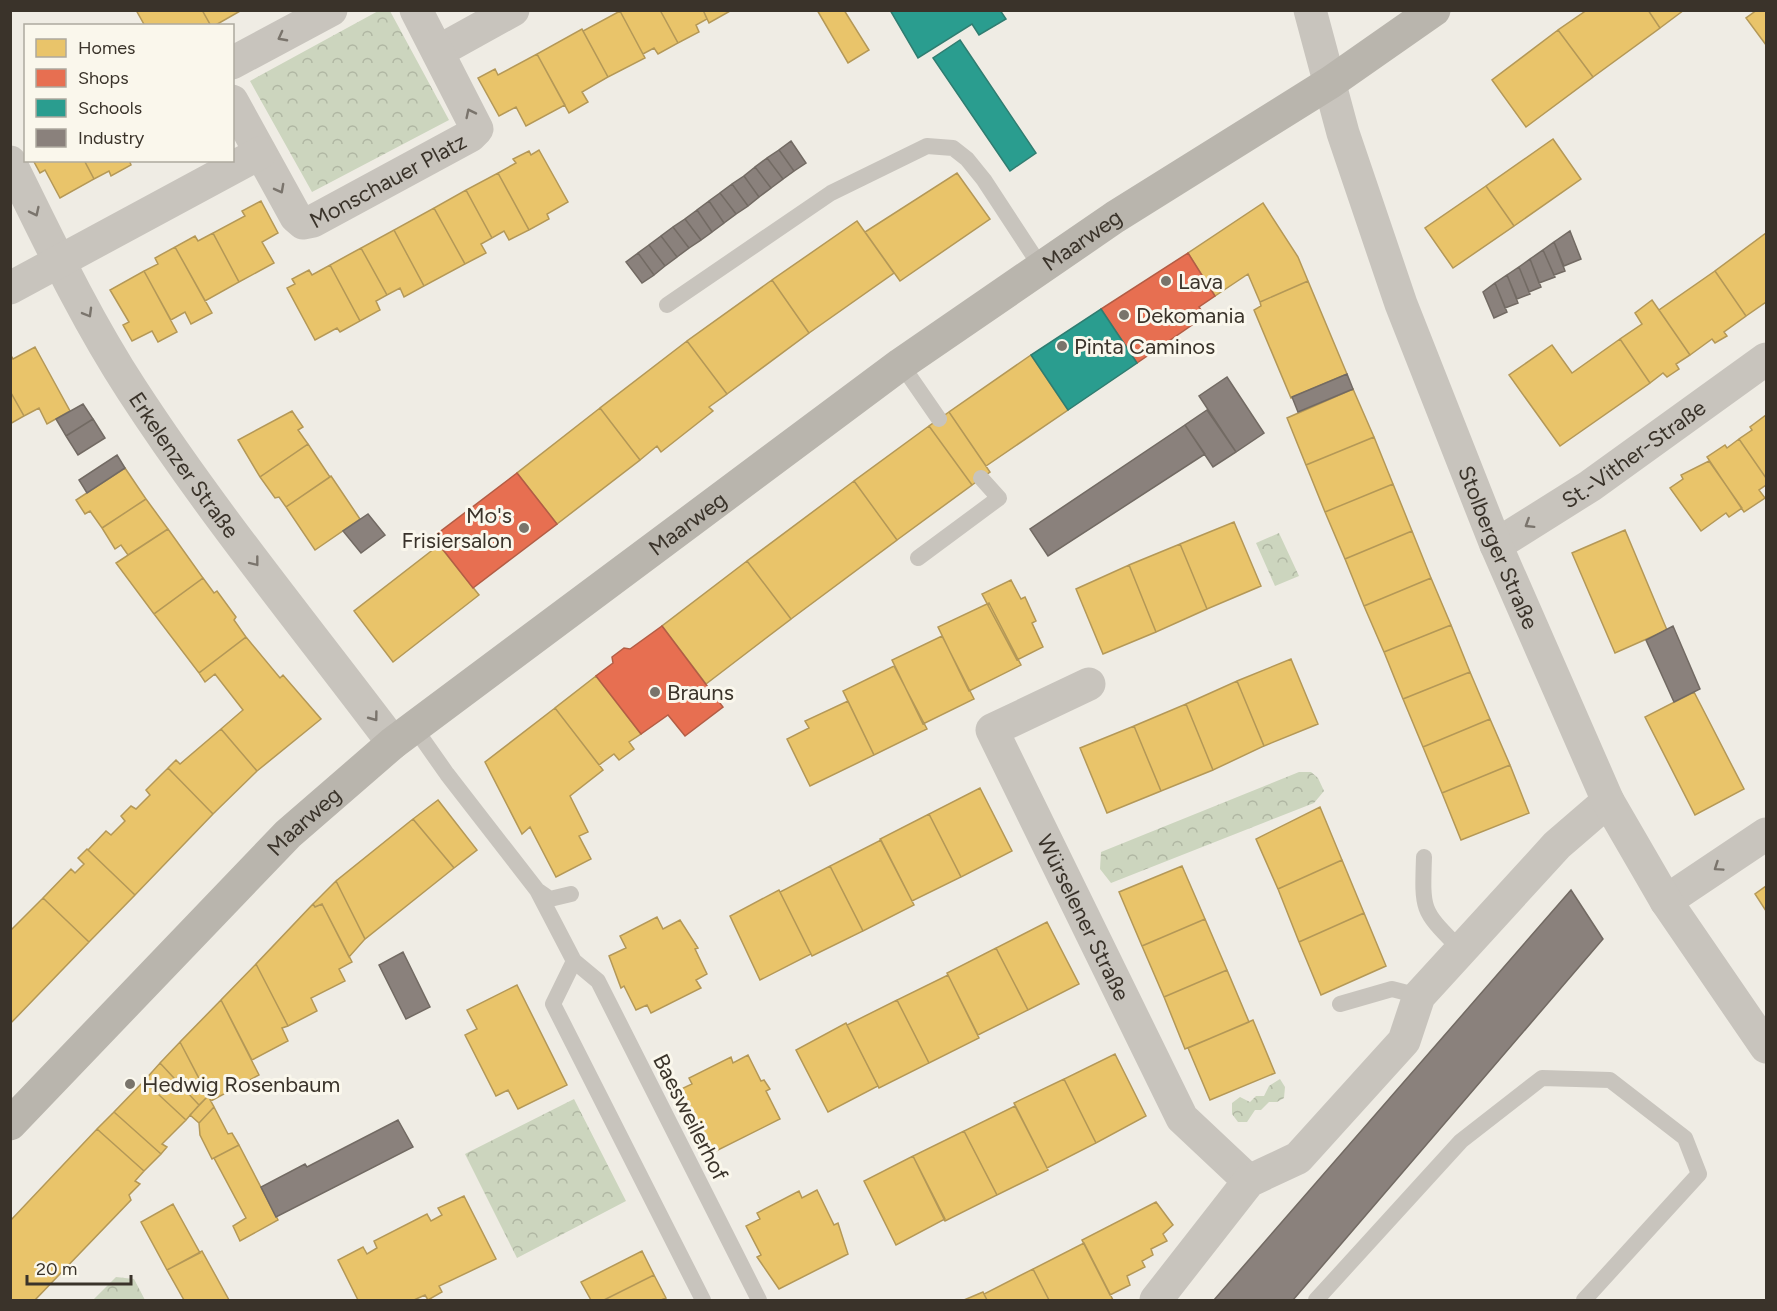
<svg xmlns="http://www.w3.org/2000/svg" width="1777" height="1311" font-family="Figtree,sans-serif">
	<defs>
		<pattern id="forest-crowns" width="20" height="18" patternUnits="userSpaceOnUse" patternTransform="scale(1.5)"><rect width="20" height="18" fill="#ccd5be"/><path d="M2 6a3 3 0 1 1 6 0M12 15a3 3 0 1 1 6 0" fill="none" stroke="#b0b7a3"/></pattern>
	</defs>
	<rect width="100%" height="100%" fill="#efece4"/>
	<path fill="url(#forest-crowns)" d="M 380,10 L 390,11 L 449,120 L 312,192 L 250,81 Z
		M 1279,533 L 1299,576 L 1275,586 L 1256,543 Z
		M 1299,772 L 1311,772 L 1318,778 L 1324,791 L 1314,803 L 1111,883 L 1100,869 L 1101,852 Z
		M 1280,1079 L 1285,1087 L 1284,1098 L 1277,1102 L 1269,1102 L 1261,1110 L 1255,1110 L 1247,1122 L 1238,1122 L 1232,1114 L 1232,1103 L 1240,1097 L 1250,1102 L 1256,1096 L 1264,1096 L 1269,1086 Z
		M 574,1099 L 626,1201 L 517,1258 L 465,1154 Z
		M 116,1277 L 134,1279 L 145,1300 L 93,1300 Z"/>
	<path fill="#e9c46a" stroke="#b49857" stroke-width="1.5" d="M 136,10 L 202,10 L 211,26 L 145,26 Z
		M 202,10 L 242,10 L 214,26 L 211,26 Z
		M 660,10 L 678,43 L 658,54 L 654,48 L 643,54 L 620,11 Z
		M 660,10 L 703,10 L 707,19 L 696,25 L 699,32 L 678,43 Z
		M 703,10 L 732,10 L 709,23 Z
		M 817,10 L 844,10 L 869,50 L 848,63 Z
		M 1587,10 L 1648,10 L 1660,28 L 1593,77 L 1558,30 Z
		M 1648,10 L 1684,10 L 1660,28 Z
		M 1757,10 L 1766,10 L 1766,45 L 1746,18 Z
		M 620,11 L 645,58 L 608,77 L 583,31 Z
		M 582,29 L 608,77 L 582,92 L 588,102 L 569,113 L 537,54 Z
		M 1558,30 L 1593,77 L 1526,127 L 1492,80 Z
		M 537,54 L 565,105 L 526,126 L 516,107 L 499,116 L 478,78 L 495,69 L 498,75 Z
		M 1553,139 L 1581,179 L 1514,226 L 1486,186 Z
		M 539,150 L 568,202 L 547,214 L 549,219 L 529,230 L 498,173 L 516,163 L 513,159 L 529,151 L 531,155 Z
		M 33,160 L 84,160 L 94,179 L 60,198 L 45,170 L 40,173 Z
		M 84,160 L 129,160 L 131,165 L 111,176 L 109,171 L 94,179 Z
		M 498,173 L 529,230 L 509,240 L 504,231 L 492,238 L 466,190 Z
		M 957,173 L 990,219 L 900,281 L 865,232 Z
		M 1486,186 L 1514,226 L 1453,268 L 1425,228 Z
		M 466,190 L 492,238 L 481,244 L 486,253 L 465,264 L 434,208 Z
		M 261,201 L 278,233 L 262,242 L 274,263 L 239,282 L 213,233 L 245,216 L 242,211 Z
		M 1263,203 L 1298,257 L 1308,281 L 1260,302 L 1248,274 L 1215,296 L 1188,253 Z
		M 434,208 L 465,264 L 424,286 L 394,230 Z
		M 857,221 L 894,273 L 809,333 L 772,280 Z
		M 394,230 L 424,286 L 404,297 L 400,288 L 387,295 L 361,248 Z
		M 213,233 L 239,282 L 205,301 L 175,247 L 195,236 L 198,241 Z
		M 1766,233 L 1766,302 L 1746,316 L 1715,271 Z
		M 175,247 L 212,313 L 191,324 L 185,312 L 171,320 L 144,271 L 158,264 L 155,258 Z
		M 361,248 L 387,295 L 376,301 L 380,310 L 360,321 L 330,265 Z
		M 330,265 L 360,321 L 340,332 L 337,328 L 315,340 L 287,288 L 295,284 L 292,279 L 309,270 L 312,275 Z
		M 144,271 L 177,332 L 158,342 L 152,331 L 132,341 L 123,325 L 129,322 L 110,290 Z
		M 1715,271 L 1746,316 L 1724,332 L 1727,336 L 1715,343 L 1712,339 L 1690,355 L 1659,310 Z
		M 772,280 L 809,333 L 727,394 L 687,341 Z
		M 1308,281 L 1347,374 L 1291,398 L 1254,310 L 1261,306 L 1260,302 Z
		M 1652,300 L 1690,355 L 1676,364 L 1679,369 L 1667,377 L 1663,373 L 1650,383 L 1620,339 L 1642,324 L 1635,313 Z
		M 1620,339 L 1650,383 L 1560,446 L 1509,375 L 1552,345 L 1572,373 Z
		M 687,341 L 727,394 L 709,407 L 713,411 L 661,452 L 657,446 L 640,460 L 600,408 Z
		M 35,347 L 70,411 L 47,424 L 39,408 L 24,416 L 10,391 L 10,354 L 13,359 Z
		M 1031,355 L 1068,410 L 986,466 L 949,412 Z
		M 1353,389 L 1374,437 L 1306,465 L 1287,418 Z
		M 10,391 L 24,416 L 10,424 Z
		M 600,408 L 640,460 L 557,524 L 517,473 Z
		M 292,411 L 303,427 L 298,430 L 308,444 L 260,477 L 238,440 Z
		M 949,412 L 990,472 L 972,485 L 929,426 Z
		M 1766,415 L 1766,478 L 1739,439 L 1752,430 L 1750,427 Z
		M 929,426 L 972,485 L 897,540 L 854,481 Z
		M 1374,437 L 1393,484 L 1325,512 L 1306,465 Z
		M 1739,439 L 1766,478 L 1766,485 L 1759,490 L 1765,498 L 1744,512 L 1707,457 L 1725,445 L 1727,448 Z
		M 308,444 L 330,477 L 286,507 L 279,497 L 275,498 L 260,477 Z
		M 1709,461 L 1742,508 L 1729,517 L 1726,513 L 1701,531 L 1670,488 L 1683,479 L 1681,475 Z
		M 125,468 L 146,499 L 102,528 L 90,511 L 85,514 L 76,500 Z
		M 331,476 L 360,519 L 315,550 L 286,507 Z
		M 854,481 L 897,540 L 791,619 L 747,561 Z
		M 1393,484 L 1412,531 L 1345,559 L 1325,512 Z
		M 146,499 L 168,529 L 128,555 L 121,545 L 115,549 L 102,528 Z
		M 1234,522 L 1261,586 L 1207,609 L 1180,544 Z
		M 168,529 L 203,578 L 154,614 L 116,563 Z
		M 1625,530 L 1667,630 L 1615,653 L 1572,553 Z
		M 1412,531 L 1431,578 L 1364,606 L 1345,559 Z
		M 1180,544 L 1207,609 L 1156,632 L 1129,565 Z
		M 439,545 L 479,595 L 393,662 L 354,611 Z
		M 747,561 L 791,619 L 706,684 L 662,626 Z
		M 1129,565 L 1156,632 L 1103,654 L 1076,589 Z
		M 203,578 L 214,593 L 217,591 L 236,617 L 234,620 L 246,637 L 199,673 L 154,614 Z
		M 1431,578 L 1451,625 L 1384,652 L 1364,606 Z
		M 1011,580 L 1021,599 L 1025,597 L 1036,621 L 1032,623 L 1043,647 L 1017,660 L 982,594 Z
		M 989,603 L 1021,665 L 969,691 L 938,627 Z
		M 1451,625 L 1470,672 L 1403,699 L 1384,652 Z
		M 942,636 L 974,699 L 923,724 L 892,660 Z
		M 246,637 L 280,678 L 283,675 L 321,719 L 257,771 L 221,729 L 243,710 L 215,674 L 205,682 L 199,673 Z
		M 1291,659 L 1318,724 L 1264,746 L 1237,681 Z
		M 894,666 L 927,729 L 874,755 L 843,691 Z
		M 1470,672 L 1490,719 L 1423,747 L 1403,699 Z
		M 596,676 L 641,734 L 629,742 L 634,749 L 619,760 L 614,754 L 599,765 L 555,708 Z
		M 1237,681 L 1264,746 L 1213,770 L 1186,704 Z
		M 1694,692 L 1744,789 L 1695,815 L 1645,717 Z
		M 848,701 L 874,755 L 810,786 L 787,739 L 809,728 L 805,721 Z
		M 1186,704 L 1213,770 L 1161,791 L 1134,726 Z
		M 555,708 L 603,770 L 570,796 L 588,832 L 579,836 L 591,859 L 556,877 L 530,827 L 522,834 L 485,762 Z
		M 1490,719 L 1510,765 L 1442,793 L 1423,747 Z
		M 1134,726 L 1161,791 L 1107,813 L 1080,748 Z
		M 221,729 L 257,771 L 213,814 L 168,768 L 176,760 L 180,764 Z
		M 1510,765 L 1529,813 L 1461,840 L 1442,793 Z
		M 168,768 L 213,814 L 135,895 L 88,850 L 106,831 L 111,835 L 125,821 L 121,816 L 131,806 L 136,809 L 150,795 L 146,790 Z
		M 980,788 L 1012,851 L 961,877 L 929,814 Z
		M 438,800 L 477,850 L 454,868 L 413,819 Z
		M 1320,807 L 1342,860 L 1278,889 L 1256,839 Z
		M 929,814 L 961,877 L 912,901 L 880,839 Z
		M 413,819 L 454,868 L 365,939 L 336,881 Z
		M 881,840 L 914,905 L 863,931 L 830,866 Z
		M 87,849 L 135,895 L 89,942 L 43,898 L 71,869 L 75,873 L 84,864 L 78,858 Z
		M 1342,860 L 1364,913 L 1299,942 L 1278,889 Z
		M 830,866 L 863,931 L 812,956 L 780,892 Z
		M 1182,866 L 1205,919 L 1142,946 L 1119,892 Z
		M 336,881 L 365,939 L 349,957 L 322,904 L 315,907 L 313,904 Z
		M 1766,886 L 1766,911 L 1755,894 Z
		M 779,890 L 811,954 L 760,980 L 730,916 Z
		M 43,898 L 89,942 L 10,1024 L 10,931 Z
		M 313,904 L 315,907 L 322,904 L 352,962 L 339,969 L 345,981 L 311,998 L 317,1011 L 288,1026 L 256,964 Z
		M 1364,913 L 1386,966 L 1321,995 L 1299,942 Z
		M 657,917 L 663,929 L 680,920 L 698,948 L 695,949 L 707,974 L 696,980 L 701,988 L 651,1013 L 647,1005 L 636,1010 L 624,986 L 621,988 L 609,956 L 626,948 L 620,936 Z
		M 1205,919 L 1227,970 L 1164,997 L 1142,946 Z
		M 1047,922 L 1079,984 L 1028,1010 L 996,948 Z
		M 996,948 L 1028,1010 L 978,1035 L 947,973 Z
		M 256,964 L 288,1026 L 282,1028 L 288,1041 L 252,1060 L 221,1000 Z
		M 1227,970 L 1249,1022 L 1185,1049 L 1164,997 Z
		M 948,975 L 979,1038 L 929,1063 L 897,1000 Z
		M 517,985 L 567,1085 L 518,1109 L 508,1090 L 496,1096 L 465,1035 L 477,1029 L 467,1010 Z
		M 221,1000 L 259,1075 L 211,1101 L 180,1042 Z
		M 897,1000 L 929,1063 L 879,1088 L 847,1025 Z
		M 1253,1020 L 1275,1073 L 1210,1100 L 1188,1048 Z
		M 846,1023 L 878,1086 L 828,1112 L 796,1050 Z
		M 180,1042 L 208,1096 L 199,1105 L 160,1063 Z
		M 1115,1054 L 1146,1116 L 1096,1143 L 1064,1079 Z
		M 748,1055 L 761,1081 L 764,1080 L 770,1089 L 766,1091 L 780,1119 L 710,1154 L 700,1136 L 697,1138 L 689,1122 L 692,1120 L 677,1091 L 692,1084 L 689,1078 L 731,1057 L 733,1063 Z
		M 160,1063 L 199,1105 L 186,1120 L 144,1081 Z
		M 1064,1079 L 1096,1143 L 1047,1168 L 1014,1103 Z
		M 144,1081 L 186,1120 L 162,1144 L 167,1147 L 161,1154 L 114,1112 Z
		M 208,1096 L 214,1107 L 199,1123 L 190,1115 Z
		M 1015,1106 L 1048,1170 L 997,1195 L 964,1131 Z
		M 214,1107 L 228,1134 L 232,1133 L 239,1145 L 212,1159 L 200,1135 L 199,1123 Z
		M 114,1112 L 161,1154 L 144,1171 L 97,1129 Z
		M 97,1129 L 144,1171 L 135,1181 L 140,1184 L 129,1195 L 131,1200 L 35,1300 L 10,1300 L 10,1221 Z
		M 964,1131 L 997,1195 L 945,1221 L 913,1156 Z
		M 239,1145 L 278,1220 L 240,1241 L 233,1226 L 246,1218 L 214,1158 Z
		M 913,1156 L 945,1219 L 896,1245 L 864,1181 Z
		M 817,1190 L 834,1225 L 838,1223 L 848,1254 L 779,1289 L 757,1257 L 761,1255 L 746,1226 L 760,1219 L 757,1213 L 799,1191 L 802,1198 Z
		M 464,1196 L 496,1259 L 439,1286 L 442,1292 L 428,1300 L 425,1295 L 414,1300 L 358,1300 L 338,1260 L 363,1247 L 367,1254 L 377,1248 L 374,1241 L 427,1214 L 431,1221 L 442,1215 L 438,1208 Z
		M 1156,1202 L 1173,1225 L 1163,1234 L 1167,1241 L 1151,1249 L 1153,1255 L 1142,1261 L 1145,1267 L 1127,1276 L 1130,1285 L 1110,1295 L 1082,1240 Z
		M 173,1204 L 200,1253 L 167,1270 L 141,1222 Z
		M 1084,1243 L 1113,1300 L 1049,1300 L 1033,1269 Z
		M 202,1251 L 229,1300 L 184,1300 L 167,1270 Z
		M 642,1251 L 654,1275 L 604,1300 L 591,1300 L 581,1282 Z
		M 1033,1269 L 1049,1300 L 987,1300 L 984,1294 Z
		M 654,1275 L 666,1298 L 661,1300 L 604,1300 Z
		M 983,1292 L 987,1300 L 964,1300 Z"/>
	<path fill="#e76f51" stroke="#b35d45" stroke-width="1.5" d="M 1188,253 L 1215,296 L 1199,307 L 1205,316 L 1137,363 L 1101,309 Z
		M 517,473 L 557,524 L 473,588 L 433,537 Z
		M 662,626 L 723,707 L 685,736 L 668,715 L 641,734 L 596,676 L 613,663 L 612,657 L 624,648 L 630,649 Z"/>
	<path fill="#2a9d8f" stroke="#2f7d71" stroke-width="1.5" d="M 890,10 L 1000,10 L 1006,19 L 979,35 L 972,24 L 918,58 Z
		M 960,40 L 1036,153 L 1010,171 L 933,58 Z
		M 1101,309 L 1137,363 L 1068,410 L 1031,355 Z"/>
	<path fill="#8a817c" stroke="#726a63" stroke-width="1.5" d="M 791,141 L 806,163 L 794,171 L 779,150 Z
		M 779,150 L 794,171 L 783,179 L 767,158 Z
		M 767,158 L 783,179 L 771,188 L 755,167 Z
		M 755,167 L 771,188 L 759,197 L 744,176 Z
		M 744,176 L 759,197 L 748,206 L 732,184 Z
		M 732,184 L 748,206 L 736,214 L 720,193 Z
		M 720,193 L 736,214 L 724,223 L 709,201 Z
		M 709,201 L 724,223 L 712,232 L 697,210 Z
		M 697,210 L 712,232 L 701,240 L 685,219 Z
		M 685,219 L 701,240 L 689,248 L 673,227 Z
		M 673,227 L 689,248 L 677,257 L 661,236 Z
		M 1570,231 L 1581,259 L 1564,266 L 1554,242 Z
		M 661,236 L 677,257 L 665,266 L 649,245 Z
		M 1554,242 L 1565,271 L 1554,275 L 1543,250 Z
		M 649,245 L 665,266 L 654,275 L 638,253 Z
		M 1543,250 L 1555,277 L 1539,283 L 1530,259 Z
		M 638,253 L 654,275 L 642,283 L 626,262 Z
		M 1530,259 L 1541,287 L 1529,292 L 1519,267 Z
		M 1519,267 L 1530,294 L 1517,299 L 1507,275 Z
		M 1507,275 L 1518,303 L 1505,308 L 1495,283 Z
		M 1495,283 L 1507,312 L 1494,318 L 1483,292 Z
		M 1347,374 L 1353,389 L 1298,412 L 1292,397 Z
		M 1227,377 L 1264,433 L 1236,452 L 1199,396 Z
		M 83,404 L 93,419 L 66,436 L 56,419 Z
		M 1207,410 L 1236,452 L 1213,467 L 1185,425 Z
		M 93,419 L 105,438 L 78,455 L 66,436 Z
		M 1185,425 L 1205,454 L 1048,556 L 1030,529 Z
		M 117,455 L 125,468 L 87,493 L 79,480 Z
		M 368,514 L 385,535 L 361,553 L 343,531 Z
		M 1673,626 L 1700,689 L 1674,702 L 1646,640 Z
		M 1571,890 L 1603,939 L 1293,1300 L 1214,1300 Z
		M 403,952 L 430,1007 L 406,1019 L 379,965 Z
		M 398,1120 L 413,1147 L 276,1217 L 261,1187 L 305,1164 L 307,1167 Z"/>
	<g fill="none" stroke-linecap="round" stroke-linejoin="round">
		<path stroke="#c8c4bd" stroke-width="16" d="M 667,305 L 831,193 L 927,146 L 953,148 L 967,159 L 984,180 L 1041,267
			M 901,364 L 939,419
			M 918,558 L 999,498 L 981,478
			M 414,727 L 447,774 L 537,890 L 550,899 L 571,894
			M 1424,857 C 1422,913 1422,910 1461,950
			M 537,890 L 574,961 L 598,981 L 759,1300
			M 574,961 L 553,1004 L 703,1300
			M 1340,1004 L 1392,989 L 1419,996
			M 1316,1300 L 1461,1141 L 1542,1078 L 1610,1080 L 1685,1138 L 1699,1174 L 1584,1300"/>
		<g stroke="#c8c4bd" stroke-width="33">
			<path d="M 439,51 L 513,10"/>
			<path d="M 232,63 L 331,10"/>
			<path id="s1" d="M 232,101 L 296,217 L 303,223 L 313,221 L 470,136 L 477,129 L 416,10"/>
			<path id="s2" d="M 10,162 C 48,239 85,318 132,390 C 212,513 305,626 393,743"/>
			<path d="M 10,288 L 260,153"/>
			<path id="s3" d="M 1496,545 L 1590,486 L 1766,359"/>
			<path id="s4" d="M 1089,684 L 992,730 L 1182,1118 L 1249,1181"/>
			<path d="M 1666,901 L 1766,834"/>
			<path d="M 1156,1300 L 1249,1181 L 1298,1158 L 1404,1041 L 1419,996 L 1557,845 L 1608,801"/>
		</g>
		<path stroke="#c8c4bd" stroke-width="33" id="s5" d="M 1310,10 L 1343,133 L 1401,304 L 1496,545 L 1608,801 L 1666,901 L 1766,1047"/>
		<path stroke="#b9b5ad" stroke-width="33" id="s6" d="M 10,1124 L 288,834 L 393,743 L 901,364 L 1115,217 L 1331,82 L 1434,10"/>
	</g>
	<defs><path id="oneway-chevron" d="M-2-3.5L2.5 0L-2 3.5" fill="none" stroke-width="1.6" stroke-linecap="round" stroke-linejoin="round" transform="scale(1.5)"/></defs>
	<g stroke="#7a746c">
		<use href="#oneway-chevron" transform="translate(282 37) rotate(152)"/>
		<use href="#oneway-chevron" transform="translate(470 113) rotate(-116)"/>
		<use href="#oneway-chevron" transform="translate(280 189) rotate(62)"/>
		<use href="#oneway-chevron" transform="translate(35 212) rotate(64)"/>
		<use href="#oneway-chevron" transform="translate(88 313) rotate(60)"/>
		<use href="#oneway-chevron" transform="translate(1529 524) rotate(148)"/>
		<use href="#oneway-chevron" transform="translate(255 562) rotate(52)"/>
		<use href="#oneway-chevron" transform="translate(374 717) rotate(53)"/>
		<use href="#oneway-chevron" transform="translate(1718 867) rotate(146)"/>
	</g>
	<g fill="#79746b" stroke="#faf7ec" stroke-width="2">
		<circle cx="1166" cy="281" r="6"/>
		<circle cx="1124" cy="315" r="6"/>
		<circle cx="1062" cy="346" r="6"/>
		<circle cx="524" cy="528" r="6"/>
		<circle cx="655" cy="692" r="6"/>
		<circle cx="130" cy="1084" r="6"/>
	</g>
	<g text-anchor="middle" stroke-width="6" stroke-linejoin="round" paint-order="stroke">
		<g font-size="22" fill="#3a332a" stroke="#faf7ec">
			<text dy="8" stroke="none"><textPath href="#s1" startOffset="237">Monschauer Platz</textPath></text>
			<text dy="8" stroke="none"><textPath href="#s6" startOffset="1394">Maarweg</textPath></text>
			<text dy="8" stroke="none"><textPath href="#s3" startOffset="165">St.-Vither-Straße</textPath></text>
			<text dy="8" stroke="none"><textPath href="#s2" startOffset="350">Erkelenzer Straße</textPath></text>
			<text dy="8" stroke="none"><textPath href="#s6" startOffset="908">Maarweg</textPath></text>
			<text dy="8" stroke="none"><textPath href="#s5" startOffset="570">Stolberger Straße</textPath></text>
			<text dy="8" stroke="none"><textPath href="#s6" startOffset="422">Maarweg</textPath></text>
			<text dy="8" stroke="none"><textPath href="#s4" startOffset="316">Würselener Straße</textPath></text>
			<text transform="translate(691 1117) rotate(63)" y="8">Baesweilerhof</text>
		</g>
		<g font-size="22" fill="#3a332a" stroke="#faf7ec" text-anchor="start">
			<text x="1178" y="289">Lava</text>
			<text x="1136" y="323">Dekomania</text>
			<text x="1074" y="354">Pinta Caminos</text>
			<text x="512" y="523" text-anchor="end">Mo's<tspan x="512" dy="25">Frisiersalon</tspan></text>
			<text x="667" y="700">Brauns</text>
			<text x="142" y="1092">Hedwig Rosenbaum</text>
		</g>
	</g>
	<rect width="1777" height="1311" fill="none" stroke="#3a332a" stroke-width="24"/>
	<rect x="24" y="24" width="210" height="138" fill="#faf7ec" stroke="#ada99e" stroke-width="1.5"/>
	<rect x="36" y="39" width="30" height="18" fill="#e9c46a" stroke="#ada99e" stroke-width="1.5"/>
	<text x="78" y="54" font-size="18" fill="#3a332a">Homes</text>
	<rect x="36" y="69" width="30" height="18" fill="#e76f51" stroke="#ada99e" stroke-width="1.5"/>
	<text x="78" y="84" font-size="18" fill="#3a332a">Shops</text>
	<rect x="36" y="99" width="30" height="18" fill="#2a9d8f" stroke="#ada99e" stroke-width="1.5"/>
	<text x="78" y="114" font-size="18" fill="#3a332a">Schools</text>
	<rect x="36" y="129" width="30" height="18" fill="#8a817c" stroke="#ada99e" stroke-width="1.5"/>
	<text x="78" y="144" font-size="18" fill="#3a332a">Industry</text>
	<path d="M27 1275v9h104v-9" fill="none" stroke="#3a332a" stroke-width="3"/>
	<text x="36" y="1275" font-size="18" fill="#3a332a" stroke="#faf7ec" stroke-width="4.5" paint-order="stroke">20 m</text>
</svg>
